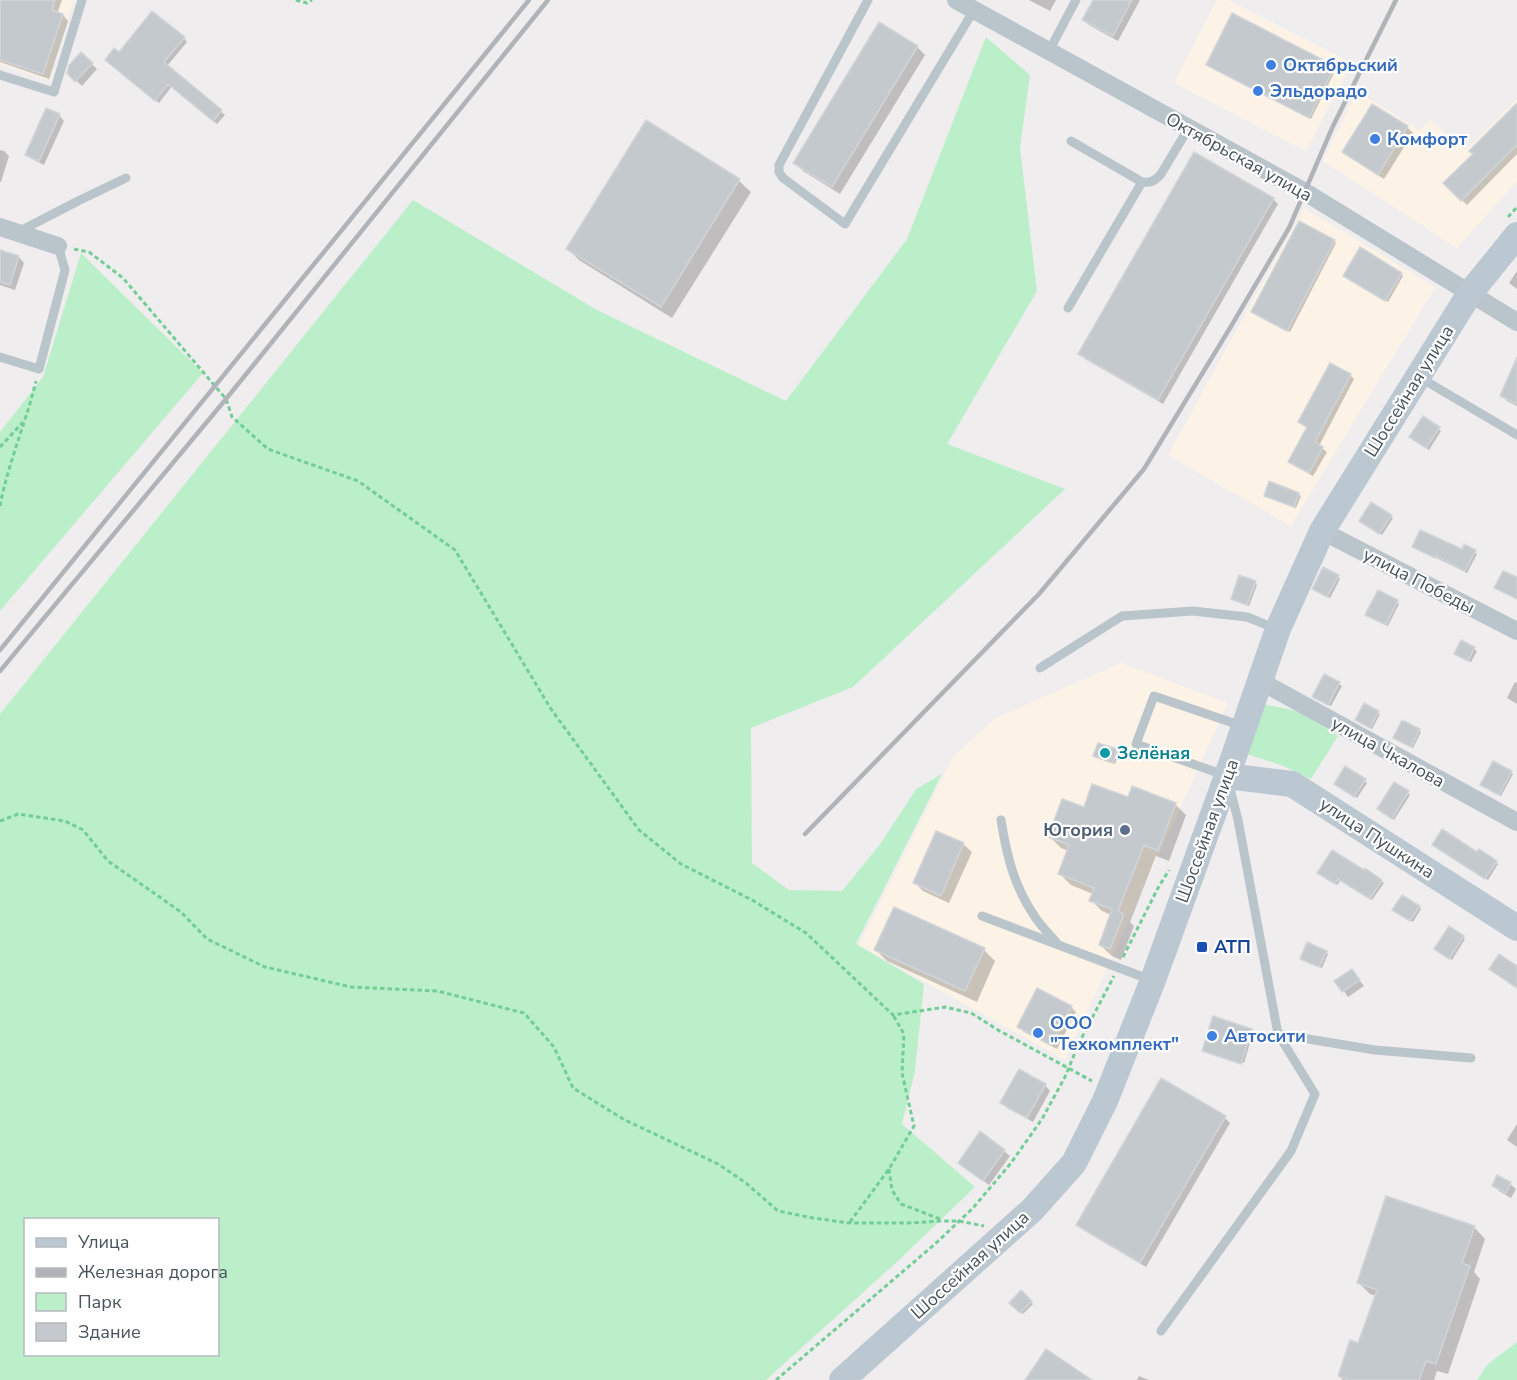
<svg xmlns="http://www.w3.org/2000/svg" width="1517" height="1380" font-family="'Nunito Sans',sans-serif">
	<rect width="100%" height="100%" fill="#f0edee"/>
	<path fill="#fcf3e6" d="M 0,0 L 74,0 L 48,80 L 0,64 Z
		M 1217,0 L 1228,0 L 1352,63 L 1306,151 L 1174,83 Z
		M 1357,91 L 1420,131 L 1430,120 L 1466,150 L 1517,99 L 1517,181 L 1457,248 L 1323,161 Z
		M 1304,208 L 1435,287 L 1291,526 L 1168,455 Z
		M 1121,663 L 1228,703 L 1065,1060 L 859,945 L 953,757 L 994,719 Z"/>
	<path fill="#bbefc9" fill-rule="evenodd" d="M 986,37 L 1030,75 L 1020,148 L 1037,291 L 947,444 L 1065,489 L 853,687 L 751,728 L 752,863 L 789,890 L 842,891 L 881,843 L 916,789 L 942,774 L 856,944 L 924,984 L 915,1071 L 902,1124 L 975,1187 L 898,1261 L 766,1380 L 0,1380 L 0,714 L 413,200 L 597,310 L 786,401 L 907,239 ZM 26,1220 L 218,1220 L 218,1354 L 26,1354 Z
		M 81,253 L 203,373 L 0,611 L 0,432 L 43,377 Z
		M 1262,704 L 1302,712 L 1338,736 L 1311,779 L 1281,765 L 1243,753 Z
		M 1517,1342 L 1517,1380 L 1477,1380 L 1488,1364 Z"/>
	<path fill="#0003" d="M 0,0 L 62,0 L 57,14 L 63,15 L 68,21 L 49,79 L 0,62 Z
		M 1029,0 L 1056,0 L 1050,11 Z
		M 1095,0 L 1140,0 L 1118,41 L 1089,25 L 1084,20 Z
		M 184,38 L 187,42 L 167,66 L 225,115 L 217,124 L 172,86 L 159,103 L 110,64 L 120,54 Z
		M 917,47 L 925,55 L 840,194 L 803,171 L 795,162 Z
		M 81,54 L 97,69 L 82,86 L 68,73 Z
		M 1210,67 L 1334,67 L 1336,69 L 1311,119 Z
		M 1517,105 L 1517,154 L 1467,205 L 1445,183 L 1474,155 Z
		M 1373,106 L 1407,127 L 1413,133 L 1384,179 L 1349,157 L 1344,152 Z
		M 59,115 L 64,121 L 44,165 L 32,159 L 27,154 Z
		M 647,123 L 739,181 L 751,192 L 672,318 L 579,260 L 568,249 Z
		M 0,150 L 4,151 L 9,156 L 1,182 L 0,182 Z
		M 1273,199 L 1278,204 L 1163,404 L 1085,359 L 1080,354 Z
		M 1334,241 L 1336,243 L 1290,332 L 1255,314 Z
		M 0,251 L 19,257 L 24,263 L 15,290 L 0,285 Z
		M 1517,271 L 1517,289 L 1509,283 Z
		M 1401,274 L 1403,276 L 1388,302 L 1347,278 Z
		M 1350,375 L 1354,379 L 1319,446 L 1327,452 L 1313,476 L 1294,466 L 1290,461 L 1309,428 L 1300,421 Z
		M 1517,376 L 1517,406 L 1507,401 L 1502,396 Z
		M 1423,418 L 1441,431 L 1429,450 L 1413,439 Z
		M 1299,494 L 1301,496 L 1296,508 L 1268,497 Z
		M 1391,516 L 1393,518 L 1382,535 L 1363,523 Z
		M 1465,546 L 1477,554 L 1467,573 L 1414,547 L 1462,551 Z
		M 1338,576 L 1340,579 L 1330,598 L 1316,591 Z
		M 1255,583 L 1257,585 L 1249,606 L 1235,601 L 1233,598 Z
		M 1397,602 L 1399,604 L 1388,626 L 1369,617 Z
		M 1462,642 L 1477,651 L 1471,662 L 1458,656 Z
		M 1325,676 L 1342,686 L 1331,706 L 1316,698 Z
		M 1515,682 L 1517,683 L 1517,704 L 1507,698 Z
		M 1378,712 L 1380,714 L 1372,729 L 1359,722 Z
		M 1419,730 L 1421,732 L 1413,748 L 1397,740 Z
		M 1117,750 L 1119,753 L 1115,764 L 1097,758 L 1095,756 Z
		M 1511,772 L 1513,774 L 1501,796 L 1484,787 Z
		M 1365,781 L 1367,783 L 1357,798 L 1338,786 Z
		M 1395,784 L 1410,795 L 1394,820 L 1381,811 Z
		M 1129,799 L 1175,804 L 1186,815 L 1169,861 L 1156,856 L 1130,922 L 1134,926 L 1121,960 L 1112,956 L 1100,945 L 1111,915 L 1102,911 L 1091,900 L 1093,894 L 1071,885 L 1060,874 L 1069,851 L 1061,848 L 1049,836 L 1085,809 Z
		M 963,844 L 972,852 L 949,903 L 923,891 L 915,883 Z
		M 1436,847 L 1478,854 L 1498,864 L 1488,880 Z
		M 1322,875 L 1381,881 L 1384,883 L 1372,900 L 1341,880 L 1337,885 Z
		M 1419,907 L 1421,909 L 1413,922 L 1396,911 Z
		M 1463,937 L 1465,939 L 1452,960 L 1438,951 Z
		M 876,950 L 984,950 L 995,961 L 977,1002 L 887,961 Z
		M 1326,952 L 1328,954 L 1322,968 L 1304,960 Z
		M 1352,971 L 1364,986 L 1348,997 L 1337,981 Z
		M 1071,1007 L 1076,1012 L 1057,1049 L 1024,1032 L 1019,1027 Z
		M 1251,1031 L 1253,1033 L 1244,1063 L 1204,1050 Z
		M 1045,1085 L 1050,1091 L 1033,1122 L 1007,1108 L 1002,1103 Z
		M 1225,1118 L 1230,1123 L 1146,1267 L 1083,1230 L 1077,1225 Z
		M 1517,1124 L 1517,1147 L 1507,1140 Z
		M 1004,1151 L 1010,1156 L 989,1185 L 965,1168 Z
		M 1498,1177 L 1510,1184 L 1516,1189 L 1511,1198 L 1499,1191 L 1494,1186 Z
		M 1474,1227 L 1485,1239 L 1474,1272 L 1480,1279 L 1448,1374 L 1437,1371 L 1434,1380 L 1343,1380 L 1339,1376 L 1359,1345 L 1376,1296 L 1370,1294 L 1358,1282 Z
		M 1021,1292 L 1033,1304 L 1023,1314 L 1011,1303 Z
		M 1139,1376 L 1149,1380 L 1137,1380 Z"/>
	<path fill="#c4c9cd" stroke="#d1d5d9" stroke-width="1.5" d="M 0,0 L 55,0 L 52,10 L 63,14 L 43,74 L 0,60 Z
		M 1093,0 L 1132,0 L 1113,36 L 1082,20 Z
		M 152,11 L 185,37 L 164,62 L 222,110 L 213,121 L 168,84 L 155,101 L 105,60 L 114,48 L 119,52 Z
		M 1232,13 L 1335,66 L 1309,118 L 1206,65 Z
		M 879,22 L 918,46 L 832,187 L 793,163 Z
		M 81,52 L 93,63 L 75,82 L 67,73 L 69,65 Z
		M 1517,103 L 1517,145 L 1461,201 L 1443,183 L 1473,154 L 1469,151 Z
		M 1372,104 L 1408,126 L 1378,175 L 1342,152 Z
		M 46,108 L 60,114 L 39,161 L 25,155 Z
		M 646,120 L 740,179 L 661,307 L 566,249 Z
		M 1194,152 L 1274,198 L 1158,400 L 1078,354 Z
		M 1299,221 L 1335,240 L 1287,331 L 1251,312 Z
		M 1360,247 L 1402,273 L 1385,301 L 1343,276 Z
		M 0,250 L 19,256 L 10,285 L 0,282 Z
		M 1517,357 L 1517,404 L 1500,396 Z
		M 1330,363 L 1351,374 L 1315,442 L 1323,447 L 1309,473 L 1288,462 L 1307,427 L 1298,422 Z
		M 1423,416 L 1440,427 L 1426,448 L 1409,437 Z
		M 1269,481 L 1299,493 L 1294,507 L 1264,496 Z
		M 1371,502 L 1392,515 L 1379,534 L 1359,521 Z
		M 1420,530 L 1462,549 L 1464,544 L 1476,550 L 1465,571 L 1436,556 L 1435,558 L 1412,547 Z
		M 1323,567 L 1339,575 L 1327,597 L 1312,589 Z
		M 1503,571 L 1517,577 L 1517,599 L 1494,588 Z
		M 1239,575 L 1256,581 L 1247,605 L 1231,599 Z
		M 1378,590 L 1398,600 L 1386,625 L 1365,615 Z
		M 1461,640 L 1475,647 L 1468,661 L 1454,654 Z
		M 1324,674 L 1340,682 L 1328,705 L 1312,697 Z
		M 1364,703 L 1379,711 L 1370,728 L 1355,720 Z
		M 1402,720 L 1420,729 L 1411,747 L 1393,738 Z
		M 1098,743 L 1117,749 L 1113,763 L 1093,756 Z
		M 1493,761 L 1512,771 L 1499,795 L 1480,785 Z
		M 1345,766 L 1366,779 L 1354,797 L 1334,784 Z
		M 1394,782 L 1409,791 L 1392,819 L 1377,809 Z
		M 1092,784 L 1128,797 L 1132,786 L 1176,803 L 1158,851 L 1144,845 L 1118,911 L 1124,914 L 1110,949 L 1099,945 L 1112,909 L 1089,901 L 1094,888 L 1058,874 L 1069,845 L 1048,837 L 1062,799 L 1084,807 Z
		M 1442,829 L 1477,852 L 1479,849 L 1497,861 L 1485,879 L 1432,845 Z
		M 936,831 L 964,843 L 941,896 L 913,883 Z
		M 1332,850 L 1364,870 L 1365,868 L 1382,880 L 1370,899 L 1338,879 L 1335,884 L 1317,873 Z
		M 1402,895 L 1420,906 L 1410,921 L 1392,910 Z
		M 894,907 L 985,948 L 965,991 L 874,950 Z
		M 1449,926 L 1464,936 L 1449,959 L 1434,949 Z
		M 1307,942 L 1327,951 L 1319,967 L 1300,959 Z
		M 1499,954 L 1517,966 L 1517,988 L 1489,969 Z
		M 1352,969 L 1360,980 L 1342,992 L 1334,981 Z
		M 1037,988 L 1072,1006 L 1051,1045 L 1017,1027 Z
		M 1213,1016 L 1252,1029 L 1241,1064 L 1202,1051 Z
		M 1019,1069 L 1046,1084 L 1027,1118 L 1000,1103 Z
		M 1161,1078 L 1226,1116 L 1140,1263 L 1076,1225 Z
		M 980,1131 L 1005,1150 L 983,1181 L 958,1163 Z
		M 1497,1175 L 1511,1182 L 1506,1193 L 1492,1186 Z
		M 1386,1196 L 1475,1226 L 1462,1263 L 1470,1266 L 1436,1364 L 1426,1361 L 1419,1380 L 1349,1380 L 1338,1376 L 1350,1340 L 1358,1343 L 1377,1290 L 1357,1283 Z
		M 1021,1290 L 1032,1301 L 1020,1313 L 1009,1303 Z
		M 1046,1349 L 1092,1380 L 1025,1380 Z"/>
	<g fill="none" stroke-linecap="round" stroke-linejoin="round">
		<path stroke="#73cd97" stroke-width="3" stroke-dasharray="4.5 3" stroke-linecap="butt" d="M 296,0 L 307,3 L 312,0
			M 1508,217 L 1517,207
			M 74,249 L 89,252 L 123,278 L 226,399 L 232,417 L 268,449 L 358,481 L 455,550 L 551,709 L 639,830 L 681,864 L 752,900 L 806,933 L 893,1015 L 945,1007 L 971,1013 L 998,1030 L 1092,1081
			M 0,447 L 23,422
			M 0,506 C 8,463 26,423 36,381
			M 0,821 L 18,814 L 65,821 L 83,830 L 108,861 L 181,912 L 207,939 L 265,967 L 351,987 L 437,991 L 524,1013 L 554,1047 L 573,1088 L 623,1119 L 718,1164 L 746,1183 L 778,1211 L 813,1218 L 849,1223 L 908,1223 L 943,1221 L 959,1221 L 984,1226
			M 1123,957 L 1158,888 L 1169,870
			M 889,1169 L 892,1190 L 901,1204 L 940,1219
			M 850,1222 L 889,1169 L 914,1126 L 902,1073 L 904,1034 L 893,1015
			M 776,1380 L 935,1244 L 973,1208 L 1011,1163 L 1042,1119 L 1065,1077 L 1079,1043 L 1114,976"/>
		<path stroke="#b9c4cb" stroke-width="9" d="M 868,0 L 779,165 L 779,172 L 783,178 L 845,224 L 974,10
			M 1049,51 L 1076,0
			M 0,75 L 54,92 L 82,0
			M 1071,141 L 1142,182 C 1151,183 1155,181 1161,174 L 1188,129
			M 18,232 L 80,200 L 126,178
			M 1068,308 L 1142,182
			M 0,357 L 39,369 L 65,270 L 58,246
			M 1419,377 L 1517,435
			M 1040,668 L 1122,616 L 1193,611 L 1247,617 L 1277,629
			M 1227,776 L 1136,744 L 1154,696 L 1242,726
			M 1001,820 C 1007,857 1014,886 1035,917 C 1041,926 1049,934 1056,942
			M 982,916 L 1151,980
			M 1278,1034 L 1375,1050 L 1471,1058
			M 1161,1331 L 1291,1151 L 1315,1094 L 1278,1034 L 1238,820 L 1230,789"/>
		<path stroke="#b9c4cb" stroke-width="18" d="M 956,0 L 1305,192 L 1517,322
			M 0,227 L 58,246
			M 1322,531 L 1517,631
			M 1260,681 L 1517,822"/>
		<path stroke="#bbc8d2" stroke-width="26" d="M 1227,776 L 1292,784 L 1517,928
			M 842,1380 L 1032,1210 L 1074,1163 L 1105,1101 L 1153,980 L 1227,776 L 1278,629 L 1322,531 L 1470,293 L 1517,235"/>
		<path stroke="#b0b4b8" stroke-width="4.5" d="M 0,650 L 529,0
			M 0,671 L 226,399 L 548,0
			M 805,834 L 1039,594 L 1144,469 L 1230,328 L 1289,228 L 1333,126 L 1396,0"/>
	</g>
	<g fill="#3f7fe0" stroke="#fff" stroke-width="2">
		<circle cx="1271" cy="65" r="6"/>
		<circle cx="1258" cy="91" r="6"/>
		<circle cx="1375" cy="139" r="6"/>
		<circle cx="1038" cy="1033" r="6"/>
		<circle cx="1212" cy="1036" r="6"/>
	</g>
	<circle fill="#0f9aa8" stroke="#fff" stroke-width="2" cx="1105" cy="753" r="6"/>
	<circle fill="#5c6f8a" stroke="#fff" stroke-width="2" cx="1125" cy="830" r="6"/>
	<rect fill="#1a4fb4" stroke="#fff" stroke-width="2" x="1196" y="941" width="12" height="12" rx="3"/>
	<g text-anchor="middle" stroke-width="4.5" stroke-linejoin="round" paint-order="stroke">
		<g font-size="18" font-weight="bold" fill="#366cbe" stroke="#fff" text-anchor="start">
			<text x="1283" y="71">Октябрьский</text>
			<text x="1270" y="97">Эльдорадо</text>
			<text x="1387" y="145">Комфорт</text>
			<text x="1050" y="1029">ООО<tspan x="1050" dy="21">"Техкомплект"</tspan></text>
			<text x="1224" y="1042">Автосити</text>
		</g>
		<g font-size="18" fill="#46535b" stroke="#fff">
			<text transform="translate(1239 157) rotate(29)" y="6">Октябрьская улица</text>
			<text transform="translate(1409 391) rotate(-58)" y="6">Шоссейная улица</text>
			<text transform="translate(1419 581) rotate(27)" y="6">улица Победы</text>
			<text transform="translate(1388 752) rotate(29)" y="6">улица Чкалова</text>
			<text transform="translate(1207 831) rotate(-70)" y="6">Шоссейная улица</text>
			<text transform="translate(1377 838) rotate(33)" y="6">улица Пушкина</text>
			<text transform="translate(970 1265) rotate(-42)" y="6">Шоссейная улица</text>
		</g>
		<g font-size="18" font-weight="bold" fill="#0d838f" stroke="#fff" text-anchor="start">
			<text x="1117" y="759">Зелёная</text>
		</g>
		<g font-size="18" font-weight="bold" fill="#4e5e75" stroke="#fff" text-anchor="end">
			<text x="1113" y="836">Югория</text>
		</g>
		<g font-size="18" font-weight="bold" fill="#164399" stroke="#fff" text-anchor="start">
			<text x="1214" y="953">АТП</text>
		</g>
	</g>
	<rect x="24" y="1218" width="195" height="138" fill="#ffffff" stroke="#b5babd" stroke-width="1.5"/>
	<rect x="36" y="1238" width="30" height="9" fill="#bbc8d2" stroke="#b5babd" stroke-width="1.5"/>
	<text x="78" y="1248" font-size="18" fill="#46535b">Улица</text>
	<rect x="36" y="1268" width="30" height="9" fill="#b0b4b8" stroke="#b5babd" stroke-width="1.5"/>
	<text x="78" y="1278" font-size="18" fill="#46535b">Железная дорога</text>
	<rect x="36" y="1293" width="30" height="18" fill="#bbefc9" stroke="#b5babd" stroke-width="1.5"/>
	<text x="78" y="1308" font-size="18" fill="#46535b">Парк</text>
	<rect x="36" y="1323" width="30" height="18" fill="#c4c9cd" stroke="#b5babd" stroke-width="1.5"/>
	<text x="78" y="1338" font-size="18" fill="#46535b">Здание</text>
</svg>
